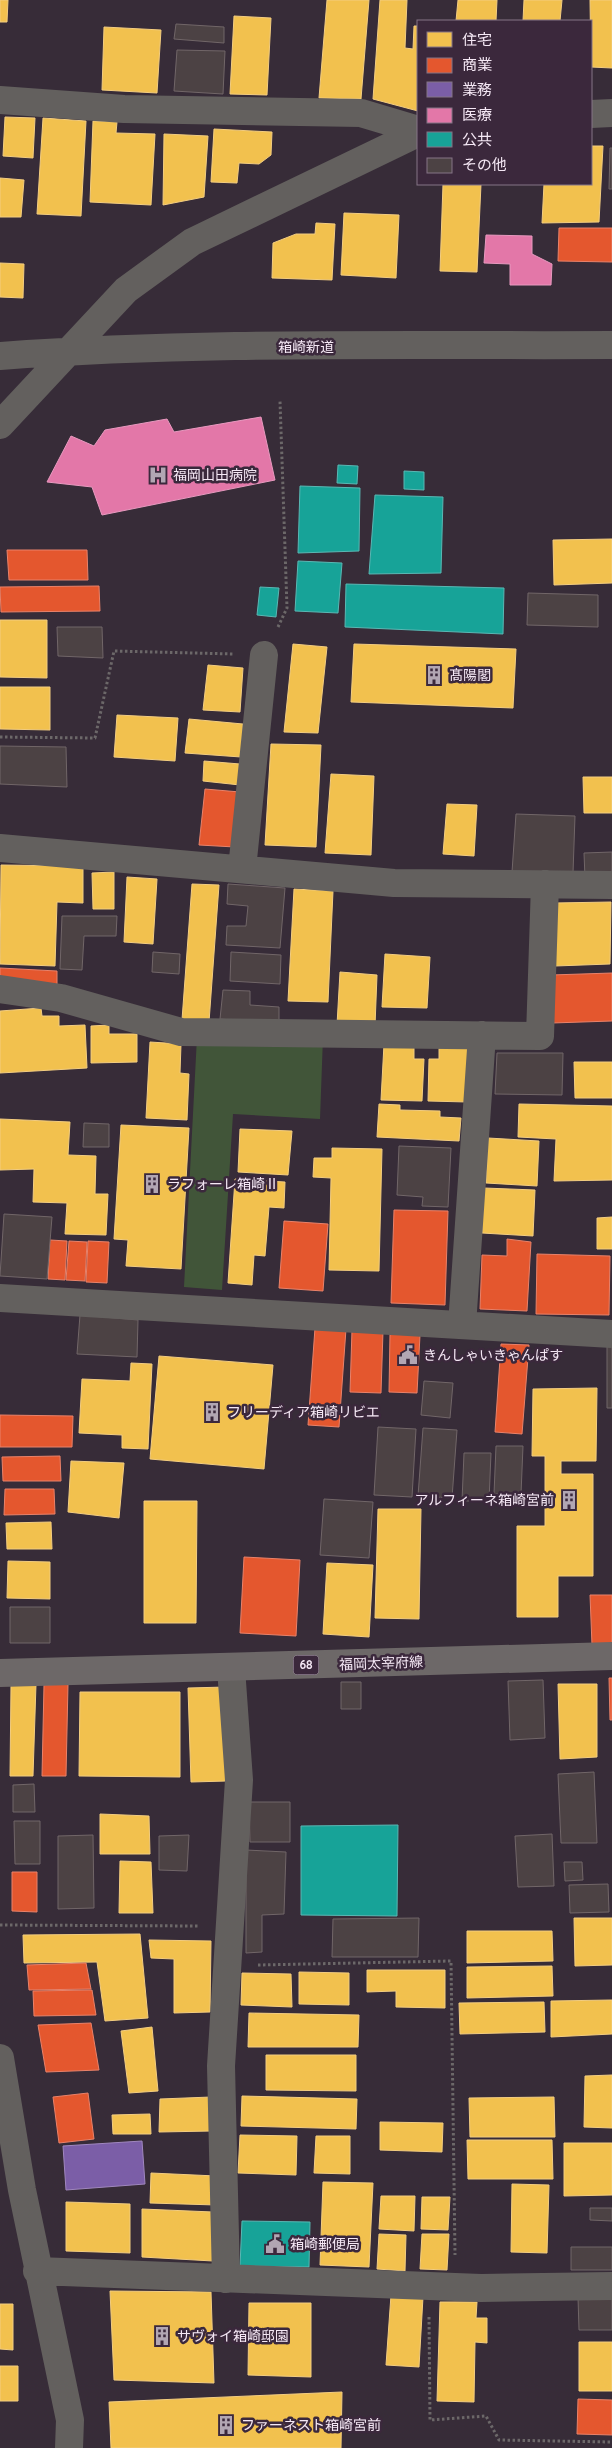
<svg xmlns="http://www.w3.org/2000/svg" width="612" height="2448" font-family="Quicksand,'Noto Sans JP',sans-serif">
	<rect width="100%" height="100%" fill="#372c38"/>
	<path fill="#415539" d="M 197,1037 L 323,1037 L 320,1119 L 233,1114 L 222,1290 L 184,1287 Z"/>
	<path fill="#f2c14e" stroke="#f3cd80" d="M 0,0 L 8,0 L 7,22 L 0,22 Z
		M 327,0 L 369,0 L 361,99 L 319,98 Z
		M 380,0 L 407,0 L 405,48 L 413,49 L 414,26 L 418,26 L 418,111 L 373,99 Z
		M 458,0 L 497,0 L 496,21 L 456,21 Z
		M 524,0 L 562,0 L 560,21 L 523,21 Z
		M 590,0 L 612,0 L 612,68 L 591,67 Z
		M 234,16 L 271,18 L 267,95 L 230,94 Z
		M 104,27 L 161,30 L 157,93 L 102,90 Z
		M 5,117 L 35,118 L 33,158 L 3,156 Z
		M 43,118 L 86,121 L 81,216 L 37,214 Z
		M 93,121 L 117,122 L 116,133 L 155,134 L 151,205 L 90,202 Z
		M 214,129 L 272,132 L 271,155 L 259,164 L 239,163 L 237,183 L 211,182 Z
		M 164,134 L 208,136 L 204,197 L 163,205 Z
		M 591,146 L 603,146 L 599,222 L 542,223 L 544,184 L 591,184 Z
		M 0,178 L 24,180 L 21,217 L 0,217 Z
		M 443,184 L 481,184 L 477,272 L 440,271 Z
		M 344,213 L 399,215 L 396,278 L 341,275 Z
		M 316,223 L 335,224 L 332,280 L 272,278 L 273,243 L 296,234 L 315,234 Z
		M 0,263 L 24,264 L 23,298 L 0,297 Z
		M 612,539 L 612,583 L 554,585 L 553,540 Z
		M 0,620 L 47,620 L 47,678 L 0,677 Z
		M 293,644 L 327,647 L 318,733 L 284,732 Z
		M 354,644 L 516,649 L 513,708 L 351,702 Z
		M 208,665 L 243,668 L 240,712 L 203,710 Z
		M 0,687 L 50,687 L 50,730 L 0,729 Z
		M 117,715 L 178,718 L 175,761 L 114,757 Z
		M 189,719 L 243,724 L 241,757 L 185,753 Z
		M 271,744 L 321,745 L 316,847 L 265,845 Z
		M 204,761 L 240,764 L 240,785 L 203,781 Z
		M 331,774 L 374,776 L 371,855 L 325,853 Z
		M 583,777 L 612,777 L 612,813 L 584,813 Z
		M 447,804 L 477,805 L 474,856 L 443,854 Z
		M 1,865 L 83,866 L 83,903 L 57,902 L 55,966 L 0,964 Z
		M 114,872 L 114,909 L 93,909 L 92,873 Z
		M 127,877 L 157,879 L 153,944 L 124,942 Z
		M 192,884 L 219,885 L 209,1022 L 182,1020 Z
		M 294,889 L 333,891 L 328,1002 L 288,1001 Z
		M 611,902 L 610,964 L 555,966 L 554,903 Z
		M 385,954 L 430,957 L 427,1008 L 382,1007 Z
		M 340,972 L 377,975 L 375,1026 L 337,1025 Z
		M 41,1008 L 42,1016 L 59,1016 L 59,1026 L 85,1025 L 87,1068 L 0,1073 L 0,1011 Z
		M 109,1025 L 109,1034 L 137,1034 L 137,1062 L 91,1063 L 91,1026 Z
		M 150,1042 L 181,1044 L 180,1073 L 189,1074 L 187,1120 L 146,1118 Z
		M 439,1043 L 470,1044 L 467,1102 L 428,1101 L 429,1059 L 439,1059 Z
		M 384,1044 L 414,1045 L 414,1059 L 424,1059 L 422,1101 L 381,1100 Z
		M 574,1062 L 612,1062 L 612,1098 L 575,1098 Z
		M 379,1104 L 400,1105 L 400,1110 L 440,1111 L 440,1117 L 461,1118 L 459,1141 L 377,1137 Z
		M 519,1104 L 612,1106 L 612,1180 L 554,1181 L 556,1139 L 518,1137 Z
		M 0,1119 L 70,1122 L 68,1155 L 96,1156 L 95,1194 L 108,1194 L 106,1235 L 65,1234 L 67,1203 L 33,1202 L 34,1169 L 0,1170 Z
		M 121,1125 L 189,1128 L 181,1269 L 126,1266 L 128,1240 L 114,1239 Z
		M 240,1129 L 292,1131 L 288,1175 L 238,1172 Z
		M 488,1138 L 539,1141 L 537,1186 L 486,1183 Z
		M 332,1148 L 382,1149 L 379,1271 L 329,1270 L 331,1178 L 313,1177 L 314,1158 L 332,1158 Z
		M 235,1179 L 285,1182 L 284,1208 L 269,1207 L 265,1256 L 254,1255 L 252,1285 L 228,1283 Z
		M 484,1188 L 535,1190 L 533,1236 L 482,1233 Z
		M 612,1217 L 612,1249 L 597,1249 L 597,1218 Z
		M 159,1356 L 273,1365 L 264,1469 L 150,1459 Z
		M 131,1363 L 152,1364 L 148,1449 L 122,1448 L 122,1435 L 79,1433 L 82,1379 L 130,1381 Z
		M 597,1388 L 596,1461 L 561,1461 L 561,1474 L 593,1474 L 593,1576 L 558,1576 L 558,1617 L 517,1617 L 517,1526 L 545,1526 L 545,1456 L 532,1456 L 533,1389 Z
		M 71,1461 L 124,1463 L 119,1518 L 68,1512 Z
		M 144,1501 L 197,1501 L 196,1623 L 144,1623 Z
		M 378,1509 L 421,1509 L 419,1619 L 375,1618 Z
		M 51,1522 L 52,1549 L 7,1549 L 6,1523 Z
		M 8,1561 L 50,1562 L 50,1599 L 7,1598 Z
		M 327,1563 L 373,1565 L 369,1637 L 323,1634 Z
		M 36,1684 L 33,1776 L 10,1776 L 11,1685 Z
		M 558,1684 L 597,1684 L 597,1757 L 560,1759 Z
		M 226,1687 L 227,1781 L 191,1782 L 188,1688 Z
		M 80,1692 L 180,1692 L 180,1777 L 79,1776 Z
		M 100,1814 L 149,1816 L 150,1854 L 100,1854 Z
		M 120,1861 L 151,1862 L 153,1913 L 119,1913 Z
		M 574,1918 L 612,1918 L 612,1965 L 575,1966 Z
		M 467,1931 L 552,1931 L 553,1961 L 467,1963 Z
		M 140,1934 L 148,2018 L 105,2021 L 97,1962 L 24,1963 L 23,1935 Z
		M 149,1940 L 211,1941 L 210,2012 L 174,2013 L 174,1959 L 151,1958 Z
		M 552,1966 L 553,1996 L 467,1998 L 467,1967 Z
		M 367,1970 L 445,1970 L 445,2008 L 396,2007 L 396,1991 L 367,1992 Z
		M 299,1972 L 349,1973 L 349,2005 L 299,2004 Z
		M 242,1973 L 291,1974 L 292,2007 L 241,2005 Z
		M 612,2000 L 612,2034 L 551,2037 L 551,2001 Z
		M 544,2002 L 545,2032 L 460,2034 L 459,2003 Z
		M 249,2013 L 359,2015 L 358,2047 L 248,2047 Z
		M 152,2027 L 158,2091 L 129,2093 L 121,2031 Z
		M 266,2055 L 356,2055 L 356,2091 L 266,2090 Z
		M 612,2075 L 612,2128 L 584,2127 L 585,2076 Z
		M 242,2096 L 357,2099 L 356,2129 L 241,2126 Z
		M 211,2097 L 212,2131 L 159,2132 L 160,2099 Z
		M 554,2097 L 555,2137 L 470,2137 L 469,2098 Z
		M 150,2114 L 151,2134 L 113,2134 L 112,2115 Z
		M 380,2122 L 443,2123 L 442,2152 L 380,2150 Z
		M 240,2135 L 297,2136 L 296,2175 L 238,2173 Z
		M 316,2136 L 350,2136 L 350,2174 L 314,2173 Z
		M 467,2140 L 552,2140 L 553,2179 L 468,2179 Z
		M 564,2143 L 612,2143 L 612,2195 L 564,2196 Z
		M 151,2173 L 216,2176 L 216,2205 L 150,2203 Z
		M 323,2182 L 373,2183 L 369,2267 L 320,2265 Z
		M 512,2184 L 549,2185 L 547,2253 L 511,2252 Z
		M 381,2196 L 415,2196 L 414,2231 L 379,2229 Z
		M 422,2197 L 450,2197 L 448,2230 L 421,2229 Z
		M 66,2202 L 130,2204 L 130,2253 L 66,2251 Z
		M 142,2209 L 213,2212 L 213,2261 L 142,2257 Z
		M 379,2234 L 406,2235 L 405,2271 L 377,2269 Z
		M 422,2234 L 449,2234 L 447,2270 L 420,2269 Z
		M 110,2291 L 211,2292 L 214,2383 L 114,2380 Z
		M 391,2295 L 423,2297 L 419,2367 L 386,2365 Z
		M 440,2302 L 477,2302 L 476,2318 L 487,2318 L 487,2343 L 475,2342 L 474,2402 L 437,2401 Z
		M 249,2303 L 311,2303 L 311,2377 L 248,2375 Z
		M 0,2304 L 13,2304 L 13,2350 L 0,2349 Z
		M 579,2342 L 612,2342 L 612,2391 L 579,2391 Z
		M 0,2366 L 18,2366 L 18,2401 L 0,2401 Z
		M 342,2392 L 341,2448 L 111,2448 L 109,2402 Z"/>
	<path fill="#e4572e" stroke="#e9826a" d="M 559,228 L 612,228 L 612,262 L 558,261 Z
		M 7,550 L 87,550 L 88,580 L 9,580 Z
		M 99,586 L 100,611 L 1,612 L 0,587 Z
		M 205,789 L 240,792 L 235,847 L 199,845 Z
		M 0,968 L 57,971 L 57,988 L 0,986 Z
		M 612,973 L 612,1021 L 552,1023 L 551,975 Z
		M 394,1210 L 448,1211 L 445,1305 L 391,1303 Z
		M 284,1221 L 328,1224 L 323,1291 L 279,1288 Z
		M 507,1239 L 531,1242 L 527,1311 L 480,1309 L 482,1255 L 507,1256 Z
		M 50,1240 L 67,1241 L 65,1280 L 48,1279 Z
		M 69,1241 L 87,1242 L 85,1281 L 66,1280 Z
		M 88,1241 L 109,1242 L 107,1283 L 86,1282 Z
		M 537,1254 L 610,1256 L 609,1315 L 536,1314 Z
		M 315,1328 L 346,1329 L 339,1427 L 308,1425 Z
		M 352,1330 L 383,1331 L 381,1393 L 350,1392 Z
		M 390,1334 L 420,1335 L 417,1393 L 389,1392 Z
		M 501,1344 L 529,1345 L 522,1434 L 495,1432 Z
		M 0,1415 L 73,1416 L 72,1447 L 0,1447 Z
		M 60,1456 L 61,1481 L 3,1481 L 2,1457 Z
		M 5,1489 L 54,1489 L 55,1514 L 4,1515 Z
		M 244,1557 L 300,1560 L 296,1636 L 240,1633 Z
		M 590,1595 L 612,1595 L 612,1644 L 592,1645 Z
		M 609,1678 L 612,1678 L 612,1720 L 610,1720 Z
		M 68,1684 L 66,1776 L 42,1776 L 44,1685 Z
		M 12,1872 L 37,1872 L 37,1912 L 12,1911 Z
		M 86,1963 L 91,1989 L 29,1990 L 27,1965 Z
		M 92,1990 L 96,2015 L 34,2016 L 33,1991 Z
		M 91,2023 L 99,2070 L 46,2072 L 38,2025 Z
		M 88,2093 L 94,2139 L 59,2143 L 53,2097 Z
		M 578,2399 L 612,2400 L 612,2435 L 577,2434 Z"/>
	<path fill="#7b5ea7" stroke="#a087be" d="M 142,2141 L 145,2184 L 66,2190 L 63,2146 Z"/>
	<path fill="#e377a8" stroke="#e899bf" d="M 486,235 L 532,236 L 532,254 L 552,264 L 551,285 L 510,285 L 510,264 L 484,263 Z
		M 261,417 L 275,480 L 102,515 L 92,487 L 47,482 L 71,436 L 94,446 L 105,430 L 167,419 L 174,432 Z"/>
	<path fill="#17a398" stroke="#5ab8b4" d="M 338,465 L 358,466 L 357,484 L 337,483 Z
		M 404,471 L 424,472 L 424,490 L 404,489 Z
		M 300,486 L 360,488 L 359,551 L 298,553 Z
		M 375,495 L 443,497 L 441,573 L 369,574 Z
		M 298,561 L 342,563 L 338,613 L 295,611 Z
		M 346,584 L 504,588 L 503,634 L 345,627 Z
		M 260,587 L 279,588 L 276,617 L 257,615 Z
		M 398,1825 L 397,1916 L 301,1915 L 301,1826 Z
		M 242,2221 L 310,2222 L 309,2267 L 240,2266 Z"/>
	<path fill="#4c4244" stroke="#716668" d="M 176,24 L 224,27 L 224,43 L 174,39 Z
		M 177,50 L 225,51 L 223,94 L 174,91 Z
		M 610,148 L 612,148 L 612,189 L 609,189 Z
		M 528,593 L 598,595 L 598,627 L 527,625 Z
		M 57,627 L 102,627 L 103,658 L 58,656 Z
		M 0,746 L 66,747 L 67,787 L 0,784 Z
		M 516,814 L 575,816 L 573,873 L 512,872 Z
		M 612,852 L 612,877 L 585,878 L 584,853 Z
		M 228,884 L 285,888 L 280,948 L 226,945 L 227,926 L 246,926 L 248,906 L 227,904 Z
		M 62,916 L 117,916 L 116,936 L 84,936 L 82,970 L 60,969 Z
		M 153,952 L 180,954 L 179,974 L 152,972 Z
		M 231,952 L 281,955 L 280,984 L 230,981 Z
		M 223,990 L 250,991 L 250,1005 L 279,1007 L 279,1024 L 220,1019 Z
		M 497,1053 L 563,1053 L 562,1095 L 495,1094 Z
		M 84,1123 L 109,1124 L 109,1147 L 83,1147 Z
		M 399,1146 L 451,1148 L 448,1207 L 422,1206 L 423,1197 L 397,1195 Z
		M 4,1214 L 52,1217 L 47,1279 L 0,1276 Z
		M 80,1315 L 138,1320 L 137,1357 L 77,1354 Z
		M 607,1341 L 612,1341 L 612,1408 L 607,1408 Z
		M 424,1381 L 453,1383 L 450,1418 L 421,1415 Z
		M 378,1427 L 416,1429 L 412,1497 L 374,1495 Z
		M 423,1428 L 457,1430 L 452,1498 L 418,1496 Z
		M 496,1446 L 523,1446 L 521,1494 L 494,1494 Z
		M 464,1453 L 491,1453 L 489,1501 L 462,1501 Z
		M 324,1499 L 373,1502 L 369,1558 L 320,1555 Z
		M 10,1607 L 50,1607 L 50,1643 L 10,1643 Z
		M 543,1680 L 545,1738 L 510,1740 L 508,1681 Z
		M 341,1682 L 361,1682 L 361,1709 L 341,1709 Z
		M 594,1772 L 597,1843 L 561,1843 L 558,1774 Z
		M 34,1784 L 35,1812 L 13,1812 L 13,1785 Z
		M 249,1802 L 290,1802 L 290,1842 L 250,1842 Z
		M 14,1821 L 40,1821 L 40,1864 L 15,1864 Z
		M 552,1834 L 554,1886 L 518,1887 L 515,1836 Z
		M 93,1835 L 94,1908 L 58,1909 L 58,1836 Z
		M 189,1835 L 187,1871 L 159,1870 L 159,1836 Z
		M 246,1850 L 286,1852 L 284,1914 L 262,1915 L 262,1952 L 246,1953 Z
		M 564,1862 L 582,1862 L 583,1880 L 565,1881 Z
		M 608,1884 L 609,1912 L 570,1913 L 569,1885 Z
		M 419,1918 L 418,1957 L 332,1957 L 333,1919 Z
		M 590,2208 L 612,2208 L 612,2221 L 590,2220 Z
		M 571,2247 L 612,2247 L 612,2270 L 571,2270 Z
		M 612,2296 L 612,2330 L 579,2330 L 578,2297 Z"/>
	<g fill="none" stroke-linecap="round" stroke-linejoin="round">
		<path stroke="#6c6869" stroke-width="3" stroke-dasharray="2.5 2.5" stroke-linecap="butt" d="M 278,627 L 287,608 L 280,401
			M 0,737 L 95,738 L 114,651 L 234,654
			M 0,1925 L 199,1926
			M 258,1965 L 451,1961 L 455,2255
			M 429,2317 L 430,2420 L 486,2416 L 499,2440 L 612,2442"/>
		<path stroke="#63605e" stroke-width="28" d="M 0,100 L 124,109 L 361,113 L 418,130
			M 591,114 L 612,113
			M 0,356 C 203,341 408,346 612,345
			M 0,425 L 126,290 L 192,242 L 418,133
			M 0,848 L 394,883 L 612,885
			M 242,869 L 264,655
			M 0,989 L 61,998 L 181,1032 L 540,1036 L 545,884
			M 0,1298 L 612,1334
			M 462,1325 L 482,1035
			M 0,2058 L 22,2190 L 70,2420 L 69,2448
			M 37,2271 L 481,2288 L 612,2286
			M 226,2279 L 221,2066 L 239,1780 L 231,1668"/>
		<path stroke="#6d6868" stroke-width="28" d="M 0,1673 L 612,1656"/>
	</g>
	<defs>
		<g id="hospital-bare" transform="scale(1.5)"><path d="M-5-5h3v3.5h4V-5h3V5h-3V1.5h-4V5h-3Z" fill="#b2a6b3" stroke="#3b283c" stroke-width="2.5" paint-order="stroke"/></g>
		<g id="building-bare" transform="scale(1.5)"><path d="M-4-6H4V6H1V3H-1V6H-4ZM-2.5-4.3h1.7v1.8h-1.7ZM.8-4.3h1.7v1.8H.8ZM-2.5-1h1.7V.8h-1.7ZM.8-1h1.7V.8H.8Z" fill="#b2a6b3" stroke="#3b283c" stroke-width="2.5" paint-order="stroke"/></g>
		<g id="civic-bare" transform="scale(1.5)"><path d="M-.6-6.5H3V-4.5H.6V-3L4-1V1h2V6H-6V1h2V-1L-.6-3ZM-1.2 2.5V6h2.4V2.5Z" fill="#b2a6b3" stroke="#3b283c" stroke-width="2.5" paint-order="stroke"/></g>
	</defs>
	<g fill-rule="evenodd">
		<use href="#hospital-bare" x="158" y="475"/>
		<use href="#building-bare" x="434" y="675"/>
		<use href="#building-bare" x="152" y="1184"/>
		<use href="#civic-bare" x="408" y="1355"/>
		<use href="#building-bare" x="212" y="1412"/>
		<use href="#building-bare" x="569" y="1500"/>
		<use href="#civic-bare" x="275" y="2244"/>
		<use href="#building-bare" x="162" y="2336"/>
		<use href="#building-bare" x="226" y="2425"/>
	</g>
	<g text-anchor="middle" stroke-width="5" stroke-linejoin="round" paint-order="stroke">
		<rect fill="#3b283c" stroke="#bdaebe" stroke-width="1" x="293.5" y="1655.5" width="25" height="19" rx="4"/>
		<g font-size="12" font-weight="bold" fill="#f5e8f5">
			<text x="306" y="1669">68</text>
		</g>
		<g font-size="14" fill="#f5e8f5" stroke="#3b283c">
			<text x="306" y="352">箱崎新道</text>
			<text transform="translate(381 1663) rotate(-2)" y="5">福岡太宰府線</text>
		</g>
		<g font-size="14" fill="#f5e8f5" stroke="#3b283c" text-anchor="start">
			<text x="173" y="480">福岡山田病院</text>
			<text x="449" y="680">髙陽閣</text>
			<text x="167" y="1189">ラフォーレ箱崎Ⅱ</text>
			<text x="423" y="1360">きんしゃいきゃんぱす</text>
			<text x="227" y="1417">フリーディア箱崎リビエ</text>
			<text x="554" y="1505" text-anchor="end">アルフィーネ箱崎宮前</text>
			<text x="290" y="2249">箱崎郵便局</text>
			<text x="177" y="2341">サヴォイ箱崎邸園</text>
			<text x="241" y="2430">ファーネスト箱崎宮前</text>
		</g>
	</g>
	<rect x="417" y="20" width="175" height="165" fill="#3b283c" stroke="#857586"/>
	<rect x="427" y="32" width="25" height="15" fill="#f2c14e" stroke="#857586"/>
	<text x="462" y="45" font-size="15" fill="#f5e8f5">住宅</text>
	<rect x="427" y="58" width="25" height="15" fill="#e4572e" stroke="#857586"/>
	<text x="462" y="70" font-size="15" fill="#f5e8f5">商業</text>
	<rect x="427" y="82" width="25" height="15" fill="#7b5ea7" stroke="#857586"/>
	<text x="462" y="95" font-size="15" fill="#f5e8f5">業務</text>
	<rect x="427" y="108" width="25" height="15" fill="#e377a8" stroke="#857586"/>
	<text x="462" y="120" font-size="15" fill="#f5e8f5">医療</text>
	<rect x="427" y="132" width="25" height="15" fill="#17a398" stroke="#857586"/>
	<text x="462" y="145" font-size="15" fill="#f5e8f5">公共</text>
	<rect x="427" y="158" width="25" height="15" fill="#4c4244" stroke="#857586"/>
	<text x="462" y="170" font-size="15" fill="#f5e8f5">その他</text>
</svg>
